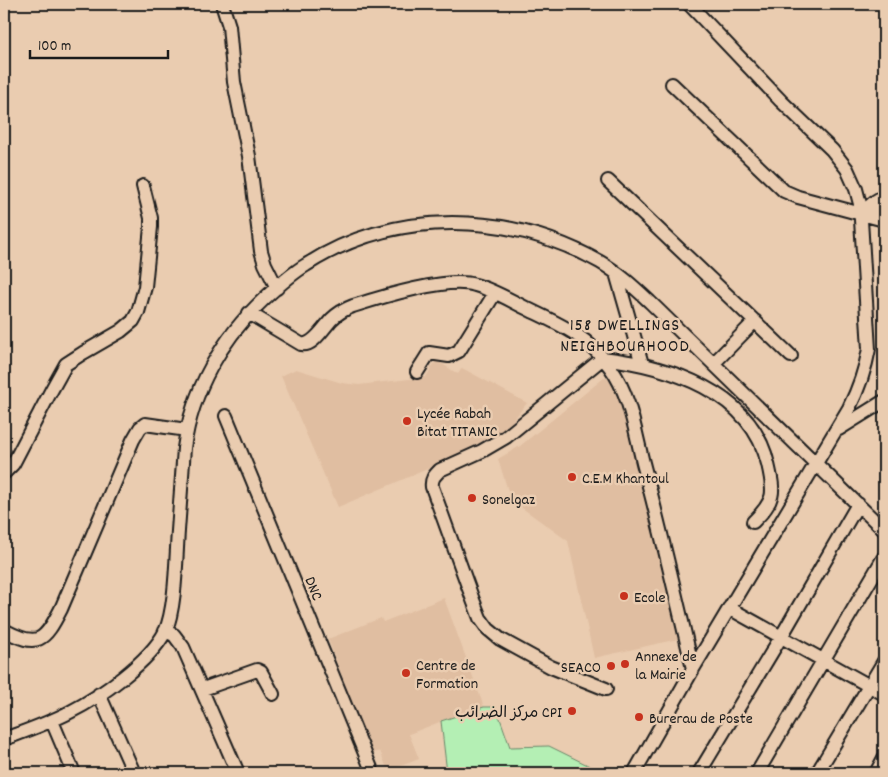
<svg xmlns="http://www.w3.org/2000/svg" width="888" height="777" font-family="Dekko,'Playpen Sans Arabic',sans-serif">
	<rect width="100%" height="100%" fill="#eaccb0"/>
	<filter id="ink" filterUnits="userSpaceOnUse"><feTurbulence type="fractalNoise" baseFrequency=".02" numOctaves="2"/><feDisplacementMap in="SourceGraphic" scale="10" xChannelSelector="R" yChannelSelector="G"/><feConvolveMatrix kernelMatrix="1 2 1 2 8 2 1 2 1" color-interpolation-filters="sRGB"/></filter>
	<g filter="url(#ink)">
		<path fill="#e0bea1" d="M 436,360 L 458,374 L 462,368 L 527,403 L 498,439 L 338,507 L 281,376 L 296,369 L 342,383 L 359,385 L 426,377 Z
			M 605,377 L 609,380 L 621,403 L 645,496 L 678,639 L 594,658 L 568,541 L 511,500 L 498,459 L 520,446 Z
			M 444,598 L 484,707 L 442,721 L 409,734 L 419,759 L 388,771 L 380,751 L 371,754 L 328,639 L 381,618 L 383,622 Z"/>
		<path fill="#b4efb4" stroke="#688668" d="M 484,707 L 496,707 L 510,747 L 549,746 L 604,773 L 447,773 L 441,721 Z"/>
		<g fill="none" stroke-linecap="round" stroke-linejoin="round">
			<g stroke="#1c1c1c" stroke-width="16">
				<path id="minor" d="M 222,4 L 229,26 L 234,82 L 249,156 L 261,251 L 265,264 L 277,288
					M 672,84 L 784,191 L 798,197 L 884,220
					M 608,181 L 791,356
					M 860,214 L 874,202 L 884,196
					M 862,214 L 884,208
					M 616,273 L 642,364
					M 249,313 L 301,344 C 313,347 324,327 332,319 C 338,313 345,309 353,306 C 381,297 448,276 475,285 C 494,290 513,302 530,310 C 563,326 587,336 610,367 C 630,394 635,431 643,463 C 661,531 677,600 693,669
					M 714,363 L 755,321
					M 417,372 L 429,353 L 449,356 L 459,351 L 495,293
					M 226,416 L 373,773
					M 839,429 L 884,401
					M 4,473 L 13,464 L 51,391 L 66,364 L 83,353 L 121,331 L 133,321 L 138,312 L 145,287 L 151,227 L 151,218 L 143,186
					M 729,608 L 884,694
					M 4,630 C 38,648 44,642 61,609 L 133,440 L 140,428 L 145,424 L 187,430
					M 165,631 L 174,635 L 183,647 L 238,773
					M 203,689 L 257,670 L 261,672 L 273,694
					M 606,689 L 551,667 L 500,639 L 488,629 L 480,618 L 473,600 L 432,487 C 431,479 434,476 440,470 L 482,451 L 506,437 L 603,358 C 668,366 751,391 768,464 C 775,494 775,500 753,522
					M 99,694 L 134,773
					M 52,721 L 74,773
					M 4,739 C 26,731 49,723 70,712 C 100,697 150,661 165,632 C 176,608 176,558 178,531 C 180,503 182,476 184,448 C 192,390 222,338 265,298 C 278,286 291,274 306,265 C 395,208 509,211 600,262 C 619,273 635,288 650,302 L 884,530
					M 634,773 L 693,669 L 849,408 C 859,388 865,371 869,349 L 860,204 L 856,189 L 847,169 L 832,150 L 781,101 L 689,4
					M 699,773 L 781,637 L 858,504
					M 757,773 L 884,557
					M 817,773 L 884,661
					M 876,773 L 884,758"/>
			</g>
			<use href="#minor" stroke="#eaccb0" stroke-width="12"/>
		</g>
	</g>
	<g fill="#c8321e" stroke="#eaccb0" stroke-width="2">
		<circle cx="407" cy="421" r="5"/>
		<circle cx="572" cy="477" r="5"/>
		<circle cx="472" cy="498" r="5"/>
		<circle cx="624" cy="596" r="5"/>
		<circle cx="625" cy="664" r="5"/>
		<circle cx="611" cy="666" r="5"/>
		<circle cx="406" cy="673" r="5"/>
		<circle cx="572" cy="711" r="5"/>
		<circle cx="639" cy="717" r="5"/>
	</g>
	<g text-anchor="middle" stroke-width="5" stroke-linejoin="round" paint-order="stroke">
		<g font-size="16" fill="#1c1c1c" stroke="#eaccb0" text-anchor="start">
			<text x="417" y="418">Lycée Rabah<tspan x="417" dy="18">Bitat TITANIC</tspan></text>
			<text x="582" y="483">C.E.M Khantoul</text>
			<text x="482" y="504">Sonelgaz</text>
			<text x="634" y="602">Ecole</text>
			<text x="635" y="661">Annexe de<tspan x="635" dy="18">la Mairie</tspan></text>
			<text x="416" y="670">Centre de<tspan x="416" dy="18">Formation</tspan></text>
			<text x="601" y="672" text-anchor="end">SEACO</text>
			<text x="562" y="717" text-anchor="end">مركز الضرائب CPI</text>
			<text x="649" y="723">Burerau de Poste</text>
		</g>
		<g font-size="16" fill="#1c1c1c" stroke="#eaccb0">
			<text transform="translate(315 588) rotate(68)" y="6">DNC</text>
		</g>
		<g font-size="18" letter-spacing="1" fill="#1c1c1c" stroke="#eaccb0">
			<text x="625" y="330">158 DWELLINGS<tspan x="625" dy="21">NEIGHBOURHOOD</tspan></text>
		</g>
	</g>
	<rect width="888" height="777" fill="none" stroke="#eaccb0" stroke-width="20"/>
	<rect x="10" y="10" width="868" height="757" fill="none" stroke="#1c1c1c" stroke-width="2" filter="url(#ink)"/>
	<path d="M30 50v8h138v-8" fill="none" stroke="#1c1c1c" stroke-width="2.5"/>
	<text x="38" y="50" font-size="15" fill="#1c1c1c" stroke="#eaccb0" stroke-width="4" paint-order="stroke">100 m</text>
</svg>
